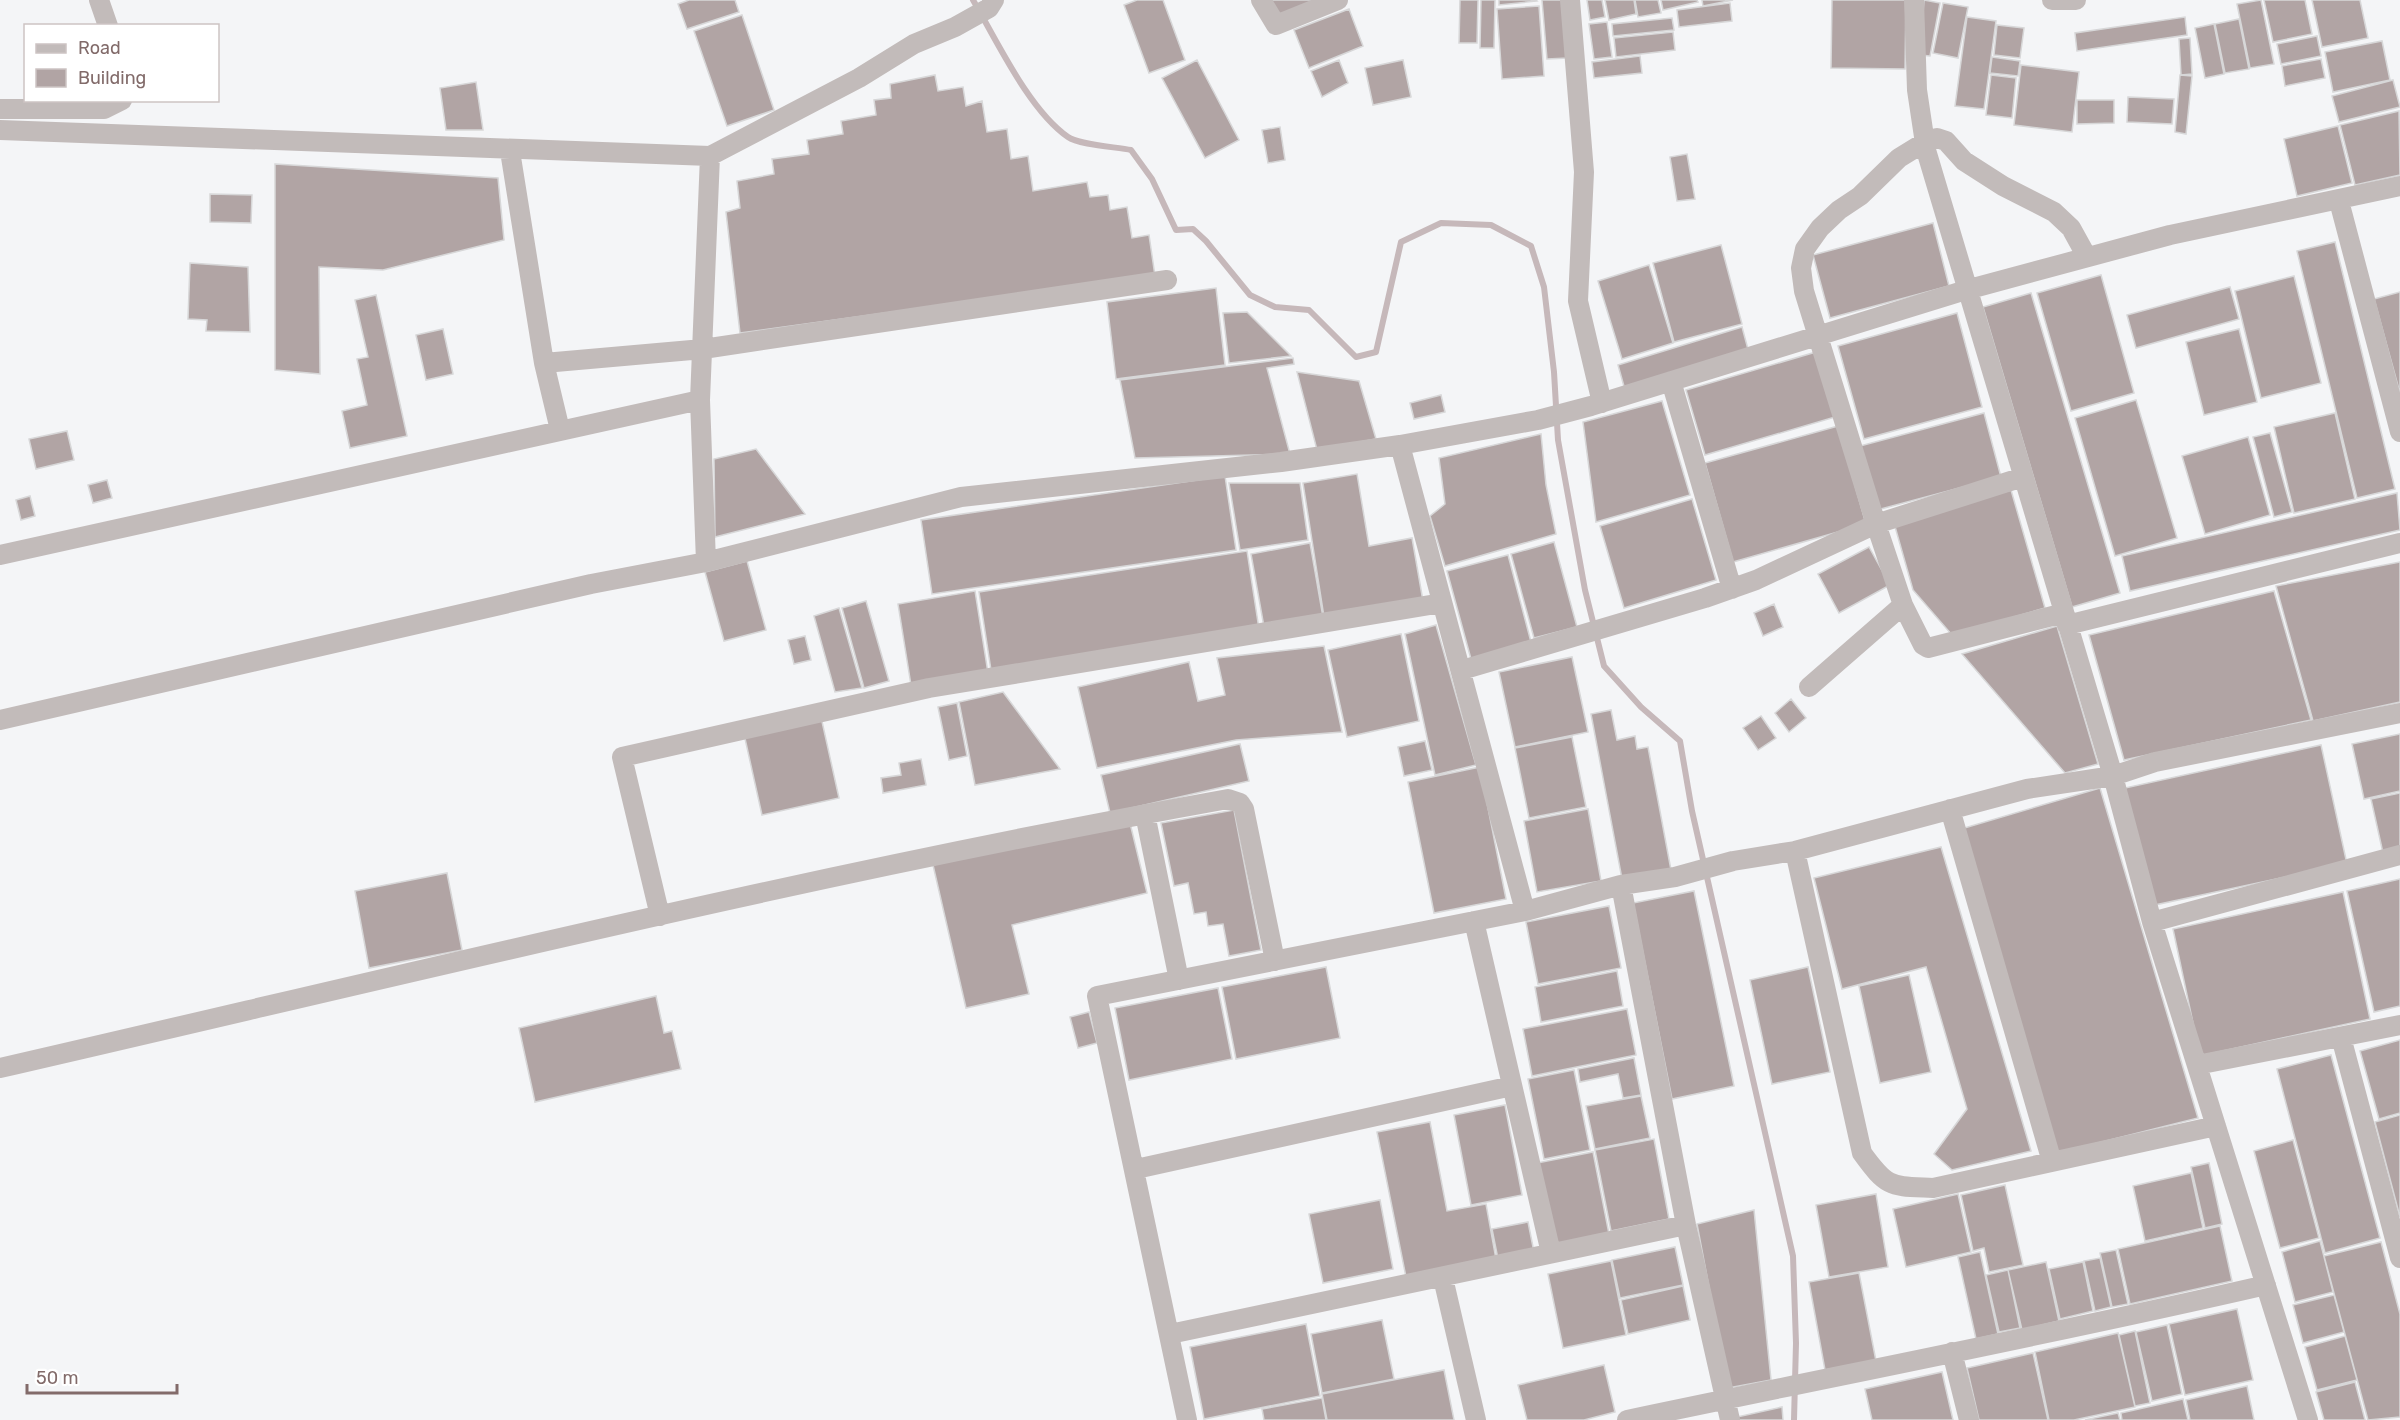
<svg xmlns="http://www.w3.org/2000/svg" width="2400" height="1420" font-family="Rubik,sans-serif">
	<rect width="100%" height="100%" fill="#f4f5f7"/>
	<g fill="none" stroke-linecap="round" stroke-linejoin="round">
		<path stroke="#c6b8ba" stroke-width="6" d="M 973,0 C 997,41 1029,110 1068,137 C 1079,145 1117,147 1131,150 L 1152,179 L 1176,230 L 1193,229 L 1206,241 L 1250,295 L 1275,307 L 1309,310 L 1356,357 L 1376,352 L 1401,242 L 1441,223 L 1491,225 L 1531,246 L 1544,287 L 1554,372 L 1558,440 L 1585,590 L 1604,666 L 1641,707 L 1680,741 L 1692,811 L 1793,1256 L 1796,1343 L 1794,1420"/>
	</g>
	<path fill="#b1a4a4" stroke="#d7d7d8" stroke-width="1.5" d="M 689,0 L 735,0 L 739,12 L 687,29 L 678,4 Z
		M 1137,0 L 1163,0 L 1185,60 L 1149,73 L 1124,5 Z
		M 1269,0 L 1323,0 L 1275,17 Z
		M 1460,0 L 1478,0 L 1477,43 L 1459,43 Z
		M 1481,0 L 1495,0 L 1494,48 L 1480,48 Z
		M 1499,0 L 1536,0 L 1537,1 L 1499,5 Z
		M 1542,0 L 1563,0 L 1568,58 L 1547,59 Z
		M 1587,0 L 1602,0 L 1605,17 L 1590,20 Z
		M 1605,0 L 1634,0 L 1636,14 L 1609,20 Z
		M 1635,0 L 1658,0 L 1661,13 L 1638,17 Z
		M 1661,0 L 1697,0 L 1698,2 L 1663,10 Z
		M 1702,0 L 1733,0 L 1703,6 Z
		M 1832,0 L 1906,0 L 1905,69 L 1831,68 Z
		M 1924,0 L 1940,3 L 1930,56 L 1920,55 Z
		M 2261,0 L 2274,64 L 2250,68 L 2237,4 Z
		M 2264,0 L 2305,0 L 2312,34 L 2273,42 Z
		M 2312,0 L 2360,0 L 2368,38 L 2322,47 Z
		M 1730,3 L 1732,21 L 1679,27 L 1677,10 Z
		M 1943,3 L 1968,7 L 1958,58 L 1933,53 Z
		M 1539,6 L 1544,76 L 1502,79 L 1497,9 Z
		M 1349,9 L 1363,46 L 1309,68 L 1294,30 Z
		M 742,15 L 774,110 L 727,126 L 694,31 Z
		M 1967,17 L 1996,21 L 1984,109 L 1955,106 Z
		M 2185,17 L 2187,35 L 2077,51 L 2075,33 Z
		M 1672,18 L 1674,30 L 1613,36 L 1612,24 Z
		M 2239,19 L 2249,69 L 2225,73 L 2215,24 Z
		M 1607,22 L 1612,57 L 1594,59 L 1589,24 Z
		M 2214,24 L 2224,74 L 2205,78 L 2195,28 Z
		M 1997,25 L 2024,28 L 2020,58 L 1994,55 Z
		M 1673,32 L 1675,50 L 1616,57 L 1614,38 Z
		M 2317,36 L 2321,56 L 2281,64 L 2277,44 Z
		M 2190,38 L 2192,74 L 2181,75 L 2179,39 Z
		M 2382,41 L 2390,80 L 2333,92 L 2325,52 Z
		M 1640,56 L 1642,73 L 1594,78 L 1592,62 Z
		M 1992,57 L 2020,61 L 2018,76 L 1990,73 Z
		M 2321,59 L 2325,78 L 2285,86 L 2282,66 Z
		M 1197,60 L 1239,140 L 1205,158 L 1162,78 Z
		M 1339,60 L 1348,83 L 1322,97 L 1311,71 Z
		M 1403,60 L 1411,97 L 1373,105 L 1365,68 Z
		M 2021,65 L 2079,72 L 2072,132 L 2014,125 Z
		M 935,75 L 938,91 L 963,87 L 966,106 L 982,101 L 987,132 L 1007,129 L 1011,159 L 1028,156 L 1033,191 L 1087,182 L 1090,197 L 1108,195 L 1110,210 L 1127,207 L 1132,238 L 1149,235 L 1155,276 L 740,333 L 726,212 L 740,208 L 737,181 L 774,174 L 772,159 L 809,154 L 807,140 L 843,134 L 841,121 L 876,115 L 874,100 L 891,98 L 890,84 Z
		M 1991,75 L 2016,78 L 2012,118 L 1986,115 Z
		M 2180,75 L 2192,76 L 2186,134 L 2175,132 Z
		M 2393,80 L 2400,107 L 2339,122 L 2332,96 Z
		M 476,82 L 483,130 L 446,130 L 440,88 Z
		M 2128,97 L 2174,99 L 2172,124 L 2127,122 Z
		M 2077,100 L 2114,100 L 2114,123 L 2077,124 Z
		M 2399,111 L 2400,175 L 2355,185 L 2340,125 Z
		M 2338,126 L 2352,183 L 2297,196 L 2284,139 Z
		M 1280,127 L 1285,160 L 1268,163 L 1262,130 Z
		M 1687,154 L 1695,199 L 1677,201 L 1670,157 Z
		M 275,164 L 498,178 L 504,240 L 383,270 L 319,267 L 320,374 L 275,370 Z
		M 210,194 L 252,195 L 251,223 L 210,222 Z
		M 1933,223 L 1949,286 L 1830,318 L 1813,255 Z
		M 2335,242 L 2395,489 L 2357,498 L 2297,251 Z
		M 1721,245 L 1742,324 L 1674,342 L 1653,263 Z
		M 190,263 L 248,267 L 250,332 L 206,331 L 207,320 L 188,319 Z
		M 1649,265 L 1673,343 L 1622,359 L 1598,281 Z
		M 2101,275 L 2134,393 L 2071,411 L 2037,293 Z
		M 2294,276 L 2321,383 L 2261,398 L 2235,291 Z
		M 2230,287 L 2239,319 L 2136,348 L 2127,315 Z
		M 1216,288 L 1225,365 L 1116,379 L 1107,302 Z
		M 2400,292 L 2400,393 L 2374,299 Z
		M 2031,293 L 2120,593 L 2072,607 L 1983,307 Z
		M 376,295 L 407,436 L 350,448 L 342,411 L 367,405 L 357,359 L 368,357 L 355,300 Z
		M 1247,312 L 1291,356 L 1229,363 L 1223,313 Z
		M 1957,313 L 1982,407 L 1864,439 L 1838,346 Z
		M 1742,327 L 1749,353 L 1625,390 L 1618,365 Z
		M 443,329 L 453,374 L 426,380 L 416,335 Z
		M 2239,329 L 2257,402 L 2204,415 L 2186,342 Z
		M 1816,352 L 1835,417 L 1705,455 L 1686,390 Z
		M 1293,358 L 1294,364 L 1267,368 L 1290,454 L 1135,458 L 1120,380 Z
		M 1297,372 L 1359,381 L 1376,439 L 1317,450 Z
		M 1441,395 L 1445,412 L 1414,419 L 1410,403 Z
		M 2136,400 L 2177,538 L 2115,556 L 2075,418 Z
		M 1662,401 L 1690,495 L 1596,522 L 1583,422 Z
		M 1984,413 L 2001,477 L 1877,510 L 1860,446 Z
		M 2335,413 L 2355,499 L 2294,513 L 2274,427 Z
		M 1838,426 L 1866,524 L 1733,562 L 1705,463 Z
		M 67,431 L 74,460 L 36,469 L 29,439 Z
		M 2270,433 L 2292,512 L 2274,517 L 2253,437 Z
		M 1541,434 L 1546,485 L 1556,534 L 1445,566 L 1430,516 L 1445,504 L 1439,458 Z
		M 2248,437 L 2270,515 L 2205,534 L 2182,456 Z
		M 756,449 L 805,514 L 715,537 L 714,459 Z
		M 1357,474 L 1369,546 L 1412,538 L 1423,601 L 1324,617 L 1303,483 Z
		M 1225,476 L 1236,550 L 932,594 L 921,520 Z
		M 107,480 L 112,498 L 93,503 L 88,485 Z
		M 1229,483 L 1300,483 L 1308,540 L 1240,550 Z
		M 2011,490 L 2045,608 L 1952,635 L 1913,590 L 1894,523 Z
		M 2397,493 L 2400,530 L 2130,591 L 2122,556 Z
		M 30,496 L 35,516 L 21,520 L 16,500 Z
		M 1692,499 L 1716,580 L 1624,608 L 1600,526 Z
		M 1554,542 L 1577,627 L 1534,638 L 1511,554 Z
		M 1310,543 L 1323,617 L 1264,627 L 1251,554 Z
		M 1869,547 L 1890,585 L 1839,613 L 1818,574 Z
		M 1247,551 L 1259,629 L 991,670 L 979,592 Z
		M 1508,555 L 1531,642 L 1471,659 L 1447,571 Z
		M 747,561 L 766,630 L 724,641 L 705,572 Z
		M 2400,562 L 2400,702 L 2313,721 L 2276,586 Z
		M 975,591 L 988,673 L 911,685 L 898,604 Z
		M 2274,591 L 2311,720 L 2124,760 L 2089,635 Z
		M 866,601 L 889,681 L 864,688 L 842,608 Z
		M 1774,604 L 1783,627 L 1763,636 L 1754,613 Z
		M 839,608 L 862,688 L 835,692 L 814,616 Z
		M 1436,625 L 1476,765 L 1435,775 L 1405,634 Z
		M 2057,626 L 2098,764 L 2065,773 L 1962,654 Z
		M 1401,634 L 1419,721 L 1347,737 L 1328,650 Z
		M 805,636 L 811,660 L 794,664 L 788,640 Z
		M 1324,646 L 1342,732 L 1236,740 L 1097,768 L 1078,687 L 1189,662 L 1198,701 L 1225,695 L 1217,658 Z
		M 1572,657 L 1588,732 L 1515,747 L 1499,672 Z
		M 1003,692 L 1060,769 L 975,785 L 959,702 Z
		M 1791,699 L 1806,718 L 1789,732 L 1775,713 Z
		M 957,703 L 967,756 L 949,760 L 938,707 Z
		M 1611,710 L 1617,740 L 1635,736 L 1637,749 L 1648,747 L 1671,870 L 1622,879 L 1591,714 Z
		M 1761,716 L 1776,738 L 1758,750 L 1743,728 Z
		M 821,717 L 839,798 L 762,815 L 744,734 Z
		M 2400,734 L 2400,791 L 2364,799 L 2352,744 Z
		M 1572,737 L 1586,807 L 1529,818 L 1515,748 Z
		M 1425,741 L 1432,770 L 1404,776 L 1398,747 Z
		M 1240,744 L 1249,781 L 1110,813 L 1101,775 Z
		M 2321,745 L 2347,864 L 2150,906 L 2125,788 Z
		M 921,759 L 926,785 L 883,793 L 881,778 L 901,775 L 899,763 Z
		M 1480,767 L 1506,899 L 1434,913 L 1408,782 Z
		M 2100,788 L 2198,1118 L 2058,1153 L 1961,829 Z
		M 2400,793 L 2400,849 L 2383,853 L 2371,799 Z
		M 1588,809 L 1601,881 L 1537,892 L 1524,821 Z
		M 1234,810 L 1261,950 L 1229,956 L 1223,924 L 1208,926 L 1206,912 L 1194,914 L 1188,883 L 1174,886 L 1161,823 Z
		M 1129,819 L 1147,893 L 1012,925 L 1029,994 L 966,1008 L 933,865 Z
		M 1941,847 L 2031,1151 L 1952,1170 L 1934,1154 L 1967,1109 L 1926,967 L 1842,989 L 1814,878 Z
		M 447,873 L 462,950 L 369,968 L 355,891 Z
		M 2400,879 L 2400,1006 L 2374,1012 L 2347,891 Z
		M 1694,891 L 1734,1086 L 1672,1099 L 1633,903 Z
		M 2343,892 L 2370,1019 L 2200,1056 L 2173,929 Z
		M 1609,906 L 1621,968 L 1538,984 L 1526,922 Z
		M 1326,967 L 1340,1038 L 1236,1059 L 1222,987 Z
		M 1808,967 L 1830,1072 L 1772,1084 L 1750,980 Z
		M 1617,971 L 1623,1006 L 1541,1022 L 1535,987 Z
		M 1909,975 L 1931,1072 L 1880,1083 L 1859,986 Z
		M 1218,988 L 1232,1059 L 1129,1080 L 1115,1008 Z
		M 656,996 L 664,1033 L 672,1031 L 681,1069 L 535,1102 L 519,1028 Z
		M 1627,1009 L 1636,1055 L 1532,1076 L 1523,1029 Z
		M 1089,1012 L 1097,1043 L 1078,1048 L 1070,1017 Z
		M 2400,1040 L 2400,1113 L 2379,1119 L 2360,1051 Z
		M 2331,1055 L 2380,1238 L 2325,1253 L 2277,1069 Z
		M 1634,1058 L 1641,1095 L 1623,1098 L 1618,1074 L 1580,1082 L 1578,1069 Z
		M 1574,1070 L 1590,1150 L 1544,1159 L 1528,1079 Z
		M 1641,1096 L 1650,1138 L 1595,1149 L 1586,1106 Z
		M 1505,1105 L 1522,1195 L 1471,1205 L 1454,1115 Z
		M 2400,1115 L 2400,1217 L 2375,1122 Z
		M 1430,1122 L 1447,1211 L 1486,1204 L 1496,1259 L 1406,1277 L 1377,1132 Z
		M 1654,1139 L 1669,1219 L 1611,1231 L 1595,1150 Z
		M 2293,1140 L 2319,1238 L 2280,1248 L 2254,1151 Z
		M 1593,1152 L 1609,1234 L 1552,1245 L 1537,1163 Z
		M 2209,1163 L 2222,1224 L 2205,1228 L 2191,1167 Z
		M 2191,1173 L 2203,1228 L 2145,1241 L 2133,1186 Z
		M 2005,1185 L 2023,1265 L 1989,1272 L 1984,1248 L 1973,1251 L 1961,1195 Z
		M 1876,1194 L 1888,1267 L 1829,1277 L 1816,1205 Z
		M 1958,1194 L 1971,1252 L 1906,1267 L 1893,1209 Z
		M 1380,1200 L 1393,1269 L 1323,1283 L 1309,1214 Z
		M 1754,1210 L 1771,1380 L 1728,1388 L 1697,1224 Z
		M 1528,1222 L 1534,1252 L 1498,1259 L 1492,1229 Z
		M 2220,1226 L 2232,1281 L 2130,1304 L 2118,1249 Z
		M 2320,1241 L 2333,1292 L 2295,1302 L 2282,1252 Z
		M 2381,1242 L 2400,1314 L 2400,1417 L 2368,1420 L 2324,1256 Z
		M 1675,1247 L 1683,1285 L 1620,1298 L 1612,1260 Z
		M 2116,1250 L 2128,1304 L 2112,1307 L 2100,1253 Z
		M 1980,1252 L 1998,1334 L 1976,1339 L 1958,1257 Z
		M 2100,1258 L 2111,1307 L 2095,1311 L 2084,1261 Z
		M 1611,1261 L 1626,1335 L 1563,1348 L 1548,1274 Z
		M 2046,1262 L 2059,1321 L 2022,1330 L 2008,1270 Z
		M 2083,1262 L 2093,1311 L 2060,1319 L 2049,1269 Z
		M 2008,1270 L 2020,1328 L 1999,1332 L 1986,1275 Z
		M 1859,1273 L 1876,1361 L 1825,1370 L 1809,1282 Z
		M 1683,1286 L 1690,1320 L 1628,1334 L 1621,1300 Z
		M 2334,1295 L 2344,1332 L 2303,1343 L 2293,1305 Z
		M 2237,1309 L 2253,1380 L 2185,1395 L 2169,1324 Z
		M 1382,1320 L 1394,1379 L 1322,1393 L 1311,1334 Z
		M 1306,1324 L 1320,1396 L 1204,1419 L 1190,1347 Z
		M 2167,1325 L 2182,1394 L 2152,1401 L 2136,1332 Z
		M 2135,1331 L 2150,1403 L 2135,1406 L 2119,1335 Z
		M 2118,1333 L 2135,1407 L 2074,1420 L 2049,1420 L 2035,1352 Z
		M 2345,1336 L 2357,1380 L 2317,1390 L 2305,1347 Z
		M 2033,1353 L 2048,1420 L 1979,1420 L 1967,1368 Z
		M 1604,1365 L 1615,1412 L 1584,1420 L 1527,1420 L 1518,1385 Z
		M 1444,1370 L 1454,1420 L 1327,1420 L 1322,1394 Z
		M 1942,1372 L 1953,1420 L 1872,1420 L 1865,1389 Z
		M 2355,1382 L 2365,1420 L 2324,1420 L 2316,1392 Z
		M 2247,1386 L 2254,1420 L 2190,1420 L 2186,1400 Z
		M 1322,1398 L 1326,1420 L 1264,1420 L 1262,1409 Z
		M 2183,1399 L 2188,1420 L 2122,1420 L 2121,1413 Z
		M 1782,1407 L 1783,1420 L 1738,1420 L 1737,1417 Z
		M 2118,1413 L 2120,1420 L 2085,1420 Z"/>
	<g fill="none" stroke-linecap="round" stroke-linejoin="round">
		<path stroke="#c2bbba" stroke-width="20" d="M 99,0 L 108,26
			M 1261,0 L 1276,25 L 1338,0
			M 1570,0 L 1584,172 L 1578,301 L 1602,403
			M 1914,0 L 1917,90 L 1926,150 L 2113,776 L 2152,922 L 2308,1420
			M 2052,0 L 2076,0
			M 0,109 L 104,109 L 122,100
			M 0,130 L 710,156 L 700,400 L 706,562
			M 510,151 L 544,363 L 560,430
			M 710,156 L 859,78 L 914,44 L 955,27 L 989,8 L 994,0
			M 2339,201 L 2400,432
			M 544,363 L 703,349 L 1167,280
			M 1671,381 L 1732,589
			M 2023,477 L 1876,524 L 1804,291 L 1801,268 L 1805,249 L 1820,228 L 1839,210 L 1860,196 L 1899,158 L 1925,142 L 1937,138 L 1946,141 L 1964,161 L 2003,186 L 2054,212 L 2071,228 L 2087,257
			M 0,555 L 700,400
			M 2067,625 L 2400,543
			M 1462,670 L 1705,598 L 1756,580 L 1876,524 L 1903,605 L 1923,645 L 1928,648 L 2064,613
			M 1809,687 L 1903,605
			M 0,720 L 591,584 L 706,562 L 961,497 L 1281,462 L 1400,445
			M 1950,809 L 2052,1162
			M 1145,814 L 1179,980
			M 1795,851 L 1862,1153 C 1888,1189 1891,1186 1933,1188 L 2216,1126
			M 1621,885 L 1525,911 L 1400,445 L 1538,420 L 1591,406 L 1966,290 L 2170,235 L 2400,186
			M 660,916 L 622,757 L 929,688 L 1442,603
			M 1474,921 L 1551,1253
			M 2152,922 L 2400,855
			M 2341,1037 L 2400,1258
			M 2197,1065 L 2400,1025
			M 0,1068 C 408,974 815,873 1228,799 L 1240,803 L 1244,809 L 1275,961
			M 1136,1169 L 1512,1086
			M 1443,1278 L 1476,1420
			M 1170,1334 L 1686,1225
			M 1952,1352 L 1969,1420
			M 1187,1420 L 1097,996 L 1525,911
			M 1627,1420 C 1840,1375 2054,1334 2266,1285
			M 1730,1420 L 1686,1225 L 1621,885 L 1675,877 L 1733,861 L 1795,851 L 2027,789 L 2113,776 L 2155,762 L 2400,713"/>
	</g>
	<rect x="24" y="24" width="195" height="78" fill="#ffffff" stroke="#cdc4c3" stroke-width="1.5"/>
	<rect x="36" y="44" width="30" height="9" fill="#c2bbba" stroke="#cdc4c3" stroke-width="1.5"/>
	<text x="78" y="54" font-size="18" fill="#826b6a">Road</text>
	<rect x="36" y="69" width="30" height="18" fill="#b1a4a4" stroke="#cdc4c3" stroke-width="1.5"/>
	<text x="78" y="84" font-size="18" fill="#826b6a">Building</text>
	<path d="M27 1384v9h150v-9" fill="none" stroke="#826b6a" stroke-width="3"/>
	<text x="36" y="1384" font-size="18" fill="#826b6a" stroke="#ffffff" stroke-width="4.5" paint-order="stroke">50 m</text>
</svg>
